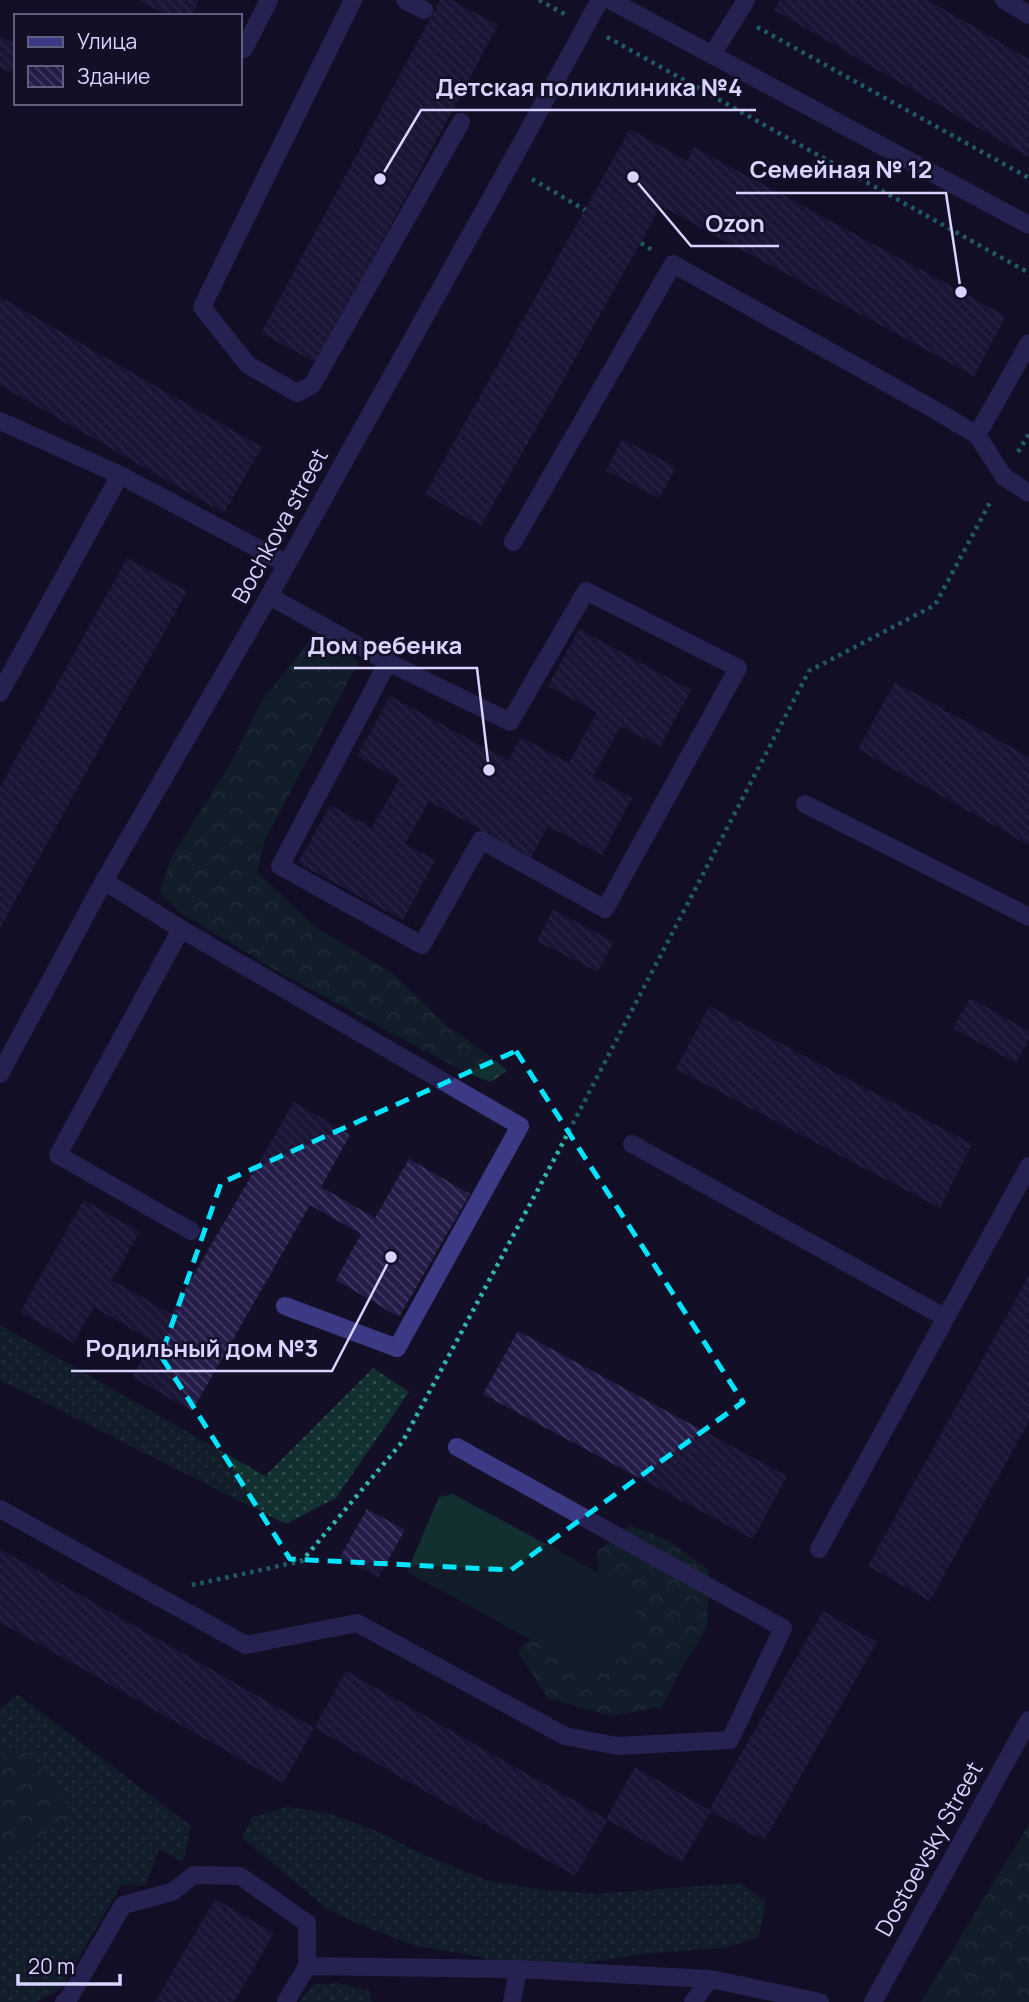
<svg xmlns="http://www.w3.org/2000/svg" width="1029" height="2002" font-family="Manrope,sans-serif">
	<defs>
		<pattern id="grass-dots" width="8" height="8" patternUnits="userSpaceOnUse" patternTransform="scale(1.75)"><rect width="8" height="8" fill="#12302f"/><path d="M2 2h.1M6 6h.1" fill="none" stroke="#344d4e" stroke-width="1.8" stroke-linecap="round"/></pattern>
		<pattern id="forest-crowns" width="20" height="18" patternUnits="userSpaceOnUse" patternTransform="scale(1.75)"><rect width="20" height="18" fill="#12302f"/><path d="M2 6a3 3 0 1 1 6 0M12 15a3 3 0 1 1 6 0" fill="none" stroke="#344d4e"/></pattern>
		<pattern id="building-back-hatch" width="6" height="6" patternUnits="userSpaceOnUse" patternTransform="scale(1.75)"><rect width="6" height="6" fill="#241b47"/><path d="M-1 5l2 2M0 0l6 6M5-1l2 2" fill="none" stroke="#433b63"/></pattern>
	</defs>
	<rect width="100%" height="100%" fill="#130f26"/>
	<path fill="url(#grass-dots)" d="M 0,1325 L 265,1476 L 373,1368 L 409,1392 L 336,1498 L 286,1524 L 0,1380 Z
		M 17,1694 L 191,1826 L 183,1862 L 159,1849 L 145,1886 L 121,1885 L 61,1989 L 36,2002 L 0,2002 L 0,1710 Z
		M 287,1807 L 328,1813 L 381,1833 L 426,1856 L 487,1880 L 530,1888 L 596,1894 L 740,1883 L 766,1902 L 758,1938 L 721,1948 L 642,1954 L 540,1970 L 460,1953 L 415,1946 L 366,1927 L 329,1910 L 242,1838 L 252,1817 Z
		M 338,1983 L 369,1991 L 372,2002 L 299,2002 L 313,1985 Z"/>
	<path fill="url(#forest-crowns)" d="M 316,633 L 359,661 L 264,842 L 257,872 L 315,927 L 393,974 L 446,1025 L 489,1055 L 507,1071 L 490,1082 L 459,1069 L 277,971 L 178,911 L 160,892 L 171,858 L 231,763 L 261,702 Z
		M 630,1525 L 669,1541 L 709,1570 L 707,1628 L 685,1662 L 662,1707 L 611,1716 L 548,1698 L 518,1652 L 530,1639 L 587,1670 L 637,1593 L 598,1573 L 597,1552 Z
		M 19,1742 L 76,1816 L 0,1862 L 0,1756 Z
		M 1029,1824 L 1029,2002 L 921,2002 Z"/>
	<path fill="#12302f" d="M 453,1494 L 637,1593 L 636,1621 L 613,1668 L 587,1670 L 407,1572 L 439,1497 Z"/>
	<path fill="url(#building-back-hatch)" d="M 138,0 L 199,0 L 192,16 L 169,16 Z
		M 440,0 L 451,0 L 498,25 L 317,363 L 261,333 Z
		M 780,0 L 928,0 L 1029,59 L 1029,157 L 774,10 Z
		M 0,36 L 16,44 L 16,75 L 0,67 Z
		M 630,129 L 687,161 L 694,147 L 1006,316 L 974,376 L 661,206 L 481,526 L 425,494 Z
		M 0,297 L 262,447 L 224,513 L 0,385 Z
		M 622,439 L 676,467 L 659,498 L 606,471 Z
		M 127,558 L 187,591 L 0,928 L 0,787 Z
		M 579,629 L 691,690 L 660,747 L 621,726 L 593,776 L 632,798 L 602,855 L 548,826 L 531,857 L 429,801 L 405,844 L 435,860 L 403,920 L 298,863 L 330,805 L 372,828 L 399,779 L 357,756 L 390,696 L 508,760 L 521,737 L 569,763 L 597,712 L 548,686 Z
		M 895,682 L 1029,757 L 1029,845 L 858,749 Z
		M 553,910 L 614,942 L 598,972 L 537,941 Z
		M 970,998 L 1029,1031 L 1029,1039 L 1016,1063 L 953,1028 Z
		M 709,1006 L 972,1144 L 940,1208 L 676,1069 Z
		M 294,1102 L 350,1135 L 321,1187 L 375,1218 L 409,1159 L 470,1194 L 399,1317 L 336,1280 L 361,1234 L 310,1205 L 192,1411 L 132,1377 L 152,1341 L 94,1307 L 73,1343 L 20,1312 L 84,1200 L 140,1232 L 112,1280 L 171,1314 Z
		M 1029,1275 L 1029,1421 L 930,1601 L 868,1566 Z
		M 518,1331 L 787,1476 L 753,1539 L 483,1394 Z
		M 367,1509 L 405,1530 L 378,1578 L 340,1557 Z
		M 0,1549 L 314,1728 L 283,1783 L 0,1622 Z
		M 823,1611 L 877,1642 L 764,1841 L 711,1811 L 682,1862 L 606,1819 L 635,1767 L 709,1810 Z
		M 346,1671 L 608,1820 L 575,1876 L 314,1728 Z
		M 215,1899 L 274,1933 L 234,2002 L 155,2002 Z"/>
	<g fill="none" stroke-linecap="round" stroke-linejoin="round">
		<path stroke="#2fb8b0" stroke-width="4.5" stroke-dasharray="3.5 5" stroke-linecap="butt" d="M 539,0 L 566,15
			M 757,27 L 1029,178
			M 607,37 L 1029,273
			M 532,179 L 585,210
			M 641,243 L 652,250
			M 1018,452 L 1029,434
			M 192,1585 L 302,1561 L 403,1441 L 558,1152 L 809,671 L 935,605 L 992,499"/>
		<path stroke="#3d3a85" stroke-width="18" d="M 353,0 L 202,307 L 248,365 L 297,393 L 312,385 L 461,122
			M 405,0 L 424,10
			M 1004,0 L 1029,15
			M 240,50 L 244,49 L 269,0
			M 712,55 L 746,0
			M 1029,343 L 977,435 L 1004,477 L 1029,493
			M 0,421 L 120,475 L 287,564
			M 513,542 L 673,264 L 935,410 L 977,435
			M 269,596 L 388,662 L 510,722 L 586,591 L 738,668 L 605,909 L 481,840 L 422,945 L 280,866 L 388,662
			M 0,693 L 120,475
			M 805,804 L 1029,917
			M 104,881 L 181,929 L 520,1126 L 397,1348 L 285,1306
			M 181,929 L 58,1155 L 191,1231
			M 632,1144 L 946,1318
			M 0,1509 L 246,1645 L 357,1623 L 565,1736 L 617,1746 L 730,1740 L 783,1628 L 457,1447
			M 819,1549 L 1029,1166
			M 64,2002 L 68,2000 L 123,1905 L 172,1892 L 194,1875 L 240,1876 L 307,1923 L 307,1966
			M 286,2002 L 307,1966 L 518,1969
			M 512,2002 L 518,1969 L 710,1979 L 820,2002
			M 693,2002 L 710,1979"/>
		<path stroke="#3d3a85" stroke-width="18" d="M 0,1074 L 104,881 L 269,596 L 509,166 L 600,0"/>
		<path stroke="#3d3a85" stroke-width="18" d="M 610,0 L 1029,225
			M 873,2002 L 1029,1720"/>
	</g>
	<path d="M0 0H1029V2002H0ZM 516,1051 L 743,1402 L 511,1570 L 290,1559 L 161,1356 L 221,1183 Z" fill="#130f26" fill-opacity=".55" fill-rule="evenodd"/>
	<path fill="none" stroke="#00e5ff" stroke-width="5" stroke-dasharray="14 9" stroke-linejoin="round" d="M 516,1051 L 743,1402 L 511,1570 L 290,1559 L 161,1356 L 221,1183 Z"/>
	<g text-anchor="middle" stroke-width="5" stroke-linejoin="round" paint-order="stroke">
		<g font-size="23" fill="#d9d4ff" stroke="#130f26">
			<text transform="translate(280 526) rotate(-61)" y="8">Bochkova street</text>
			<text transform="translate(929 1849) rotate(-61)" y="8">Dostoevsky Street</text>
		</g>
	</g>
	<path fill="none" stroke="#d9d4ff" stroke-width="2.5" d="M380 179L421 110H756M961 292L946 193H736M633 177L691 246H779M489 770L477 668H294M391 1257L332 1371H71"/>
	<g fill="#d9d4ff" stroke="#130f26" stroke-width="2.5">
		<circle cx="380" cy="179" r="7"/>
		<circle cx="961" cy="292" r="7"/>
		<circle cx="633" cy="177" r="7"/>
		<circle cx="489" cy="770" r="7"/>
		<circle cx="391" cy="1257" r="7"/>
	</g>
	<g font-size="24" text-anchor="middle" font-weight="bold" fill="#d9d4ff" stroke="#130f26" stroke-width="5" stroke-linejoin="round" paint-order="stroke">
		<text x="589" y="96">Детская поликлиника №4</text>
		<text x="841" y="178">Семейная № 12</text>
		<text x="735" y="232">Ozon</text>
		<text x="385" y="654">Дом ребенка</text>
		<text x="202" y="1357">Родильный дом №3</text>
	</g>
	<rect x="14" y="14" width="228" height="91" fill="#130f26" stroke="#625e7d" stroke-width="2"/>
	<rect x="28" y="37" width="35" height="10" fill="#3d3a85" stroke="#625e7d" stroke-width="2"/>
	<text x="77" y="49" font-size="21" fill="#d9d4ff">Улица</text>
	<rect x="28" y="66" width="35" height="21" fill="url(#building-back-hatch)" stroke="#625e7d" stroke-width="2"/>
	<text x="77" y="84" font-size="21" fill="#d9d4ff">Здание</text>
	<path d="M18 1974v10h102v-10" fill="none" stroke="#d9d4ff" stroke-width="3.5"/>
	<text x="28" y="1974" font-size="21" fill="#d9d4ff" stroke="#130f26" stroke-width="5" paint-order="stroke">20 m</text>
</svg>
